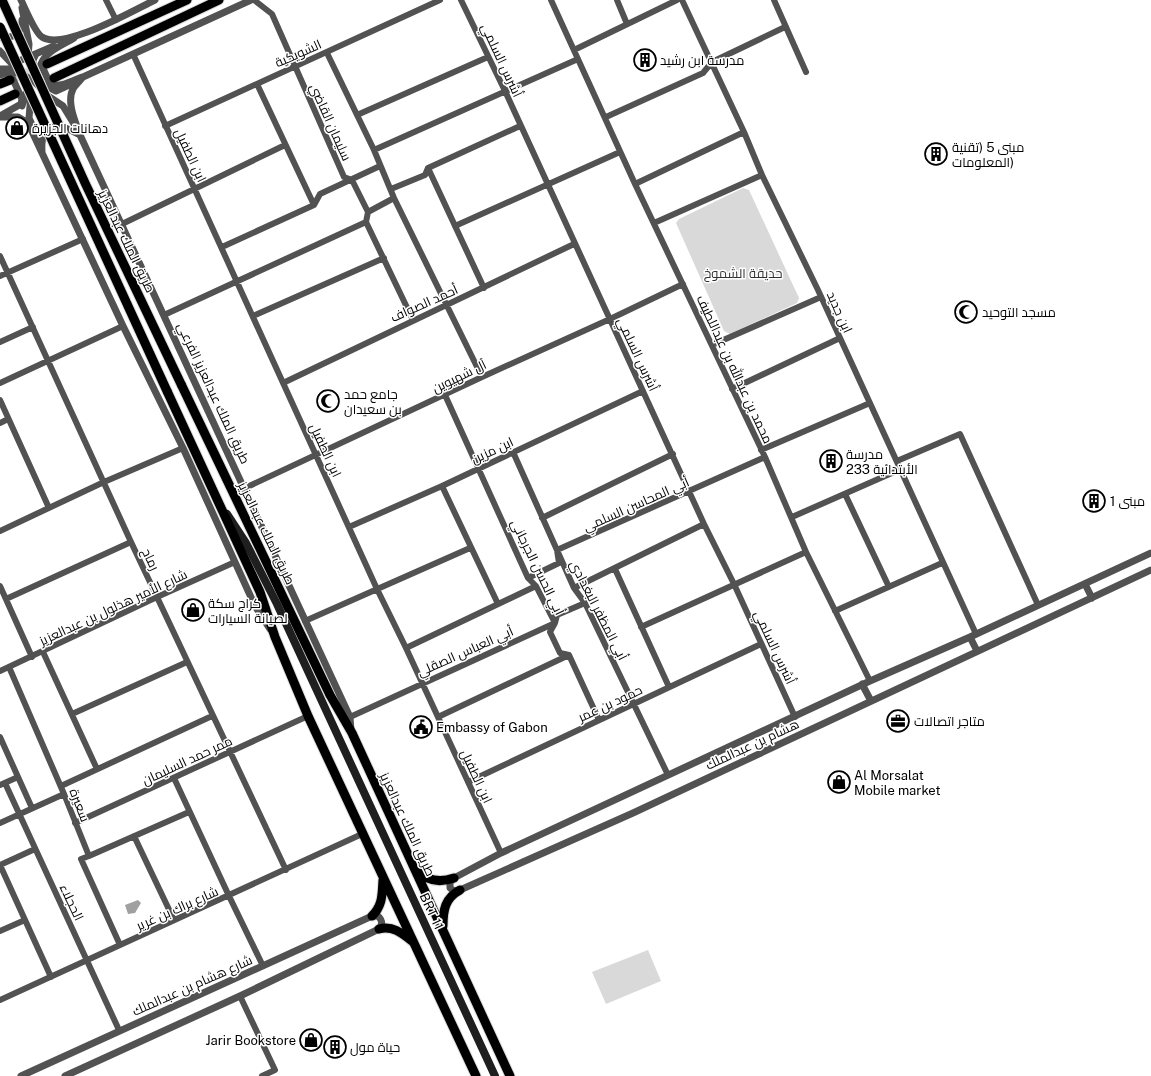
<svg xmlns="http://www.w3.org/2000/svg" width="1151" height="1076" font-family="'Public Sans',Cairo,sans-serif">
	<rect width="100%" height="100%" fill="#fff"/>
	<path fill="#d9d9d9" d="M 743,188 L 749,190 L 799,298 L 797,303 L 730,334 L 724,331 L 676,223 L 679,219 Z
		M 648,950 L 661,981 L 606,1004 L 592,972 Z"/>
	<path fill="#a0a0a0" d="M 138,900 L 141,903 L 135,913 L 128,914 L 125,905 Z"/>
	<g fill="none" stroke-linecap="round" stroke-linejoin="round">
		<path stroke="#d9d9d9" stroke-width="9" stroke-dasharray="9 4.5" stroke-linecap="butt" d="M 10,80 L 47,64"/>
		<g stroke="#dbdbdb" stroke-width="11">
			<path id="primary" d="M 47,64 L 187,0
				M 54,78 L 219,0
				M 0,84 L 10,80
				M 0,101 L 15,94
				M 181,384 L 330,695 L 352,733 L 510,1076
				M 167,391 L 260,592 L 275,637 L 308,716 L 476,1076
				M 417,870 C 427,881 440,883 454,878
				M 372,916 C 383,905 382,894 383,880
				M 443,926 C 443,910 445,898 460,890
				M 379,929 C 393,925 403,934 413,942"/>
		</g>
		<path stroke="#525252" stroke-width="6" d="M 106,0 L 116,20
			M 254,0 L 272,14 L 344,177 L 352,180 L 368,212 L 366,222 L 413,320
			M 461,0 L 505,91 L 704,524 L 734,584 L 795,717
			M 551,0 L 635,184 L 765,457 L 806,552 L 870,681
			M 617,0 L 627,24
			M 682,0 L 744,132 L 762,175 L 818,290 L 976,634
			M 774,0 L 806,72
			M 574,50 L 677,0
			M 327,53 L 374,150 L 394,198 L 482,377
			M 133,54 L 377,589 L 406,648 L 501,853
			M 257,84 L 314,205
			M 357,115 L 488,57
			M 606,117 L 703,73 L 712,62 L 785,27
			M 165,126 L 440,0
			M 374,150 L 578,59
			M 428,168 L 484,288
			M 635,184 L 744,132
			M 391,189 L 425,175 L 428,168 L 520,126
			M 368,212 L 394,198
			M 654,223 L 762,175
			M 122,224 L 285,145
			M 455,226 L 620,152
			M 222,247 L 314,205 L 320,194 L 380,166
			M 0,256 L 131,542 L 286,870
			M 0,276 L 83,239
			M 164,315 L 366,222
			M 253,316 L 384,258
			M 0,342 L 33,327
			M 712,345 L 821,297
			M 0,383 L 123,326
			M 283,383 L 574,244
			M 732,389 L 840,338
			M 445,395 L 528,578 L 536,586 L 555,623 L 550,632 L 560,653 L 569,655 L 599,720
			M 0,400 L 49,508
			M 0,423 L 8,419
			M 761,450 L 870,403
			M 513,452 L 574,588 L 585,603 L 668,775
			M 897,461 L 960,434 L 1038,605
			M 442,486 L 498,604
			M 245,488 L 482,377 L 610,319 L 683,284
			M 845,494 L 889,587
			M 792,517 L 901,469
			M 542,518 L 673,454
			M 349,527 L 442,486 L 643,391
			M 0,531 L 104,482 L 183,448
			M 615,569 L 669,687
			M 528,578 L 559,563 L 557,550 L 765,457
			M 0,586 L 32,657
			M 574,588 L 704,524
			M 6,599 L 131,542
			M 835,611 L 942,563
			M 305,621 L 470,548
			M 641,627 L 806,552
			M 406,648 L 536,586
			M 43,652 L 97,769
			M 9,667 L 64,794 L 89,856 L 81,859 L 120,945
			M 0,671 L 157,597 L 235,562
			M 72,714 L 187,662
			M 350,717 L 555,623 L 557,615 L 585,603
			M 438,717 L 569,655
			M 0,737 L 32,808
			M 174,778 L 229,896 L 263,966
			M 468,782 L 761,644
			M 5,783 L 119,1030
			M 0,785 L 18,777
			M 61,786 L 212,716
			M 0,823 L 64,794
			M 75,823 L 308,716
			M 134,836 L 174,920
			M 89,856 L 189,812
			M 0,865 L 51,977
			M 0,865 L 35,849
			M 0,931 L 25,920
			M 240,996 L 275,1070 L 262,1076
			M 0,1000 L 362,834"/>
		<path stroke="#525252" stroke-width="7" d="M 21,0 C 25,8 35,33 42,37 C 63,51 132,11 155,0
			M 251,0 L 83,77 C 80,81 75,85 73,89 C 66,102 76,123 80,135 L 350,717 L 351,731
			M 22,8 L 29,44 L 28,57
			M 2,38 C 12,38 18,35 22,26 L 22,20
			M 74,38 C 63,45 46,51 41,64 L 50,84 C 60,88 72,81 82,77
			M 0,51 L 12,64 L 21,70
			M 12,64 L 54,46
			M 33,68 L 33,60 L 36,54
			M 0,69 L 9,69 L 33,80 L 48,96 L 63,106 L 74,124
			M 0,75 L 6,73 L 11,75 L 22,99 L 21,104 L 0,116
			M 46,86 L 56,91 L 69,85
			M 31,94 L 29,118 L 33,127
			M 22,106 L 28,87
			M 0,117 L 18,117 L 28,123 L 123,326 L 183,448 L 255,606 L 270,629
			M 42,152 C 40,119 59,123 80,135
			M 1151,553 L 970,637 L 870,681 L 501,853 L 454,878 L 450,882 L 450,888 L 454,891 L 460,890 L 633,813 L 1151,570
			M 1085,584 L 1092,598
			M 970,637 L 977,651
			M 862,684 L 871,701
			M 21,1076 L 372,916 L 378,916 C 382,920 383,924 379,929 L 240,996 L 65,1076"/>
		<path stroke="#1f1f1f" stroke-width="8" d="M 227,514 L 246,543 L 277,604 L 495,1076"/>
		<use href="#primary" stroke="#000" stroke-width="9"/>
		<g stroke="#dbdbdb" stroke-width="11" stroke-linecap="butt">
			<path id="primary-bridge" d="M 2,0 L 86,185 L 181,384
				M 0,27 L 167,391"/>
		</g>
		<use href="#primary-bridge" stroke="#000" stroke-width="9"/>
	</g>
	<defs>
		<g id="building-ring" transform="scale(1.15)"><circle r="9.5" fill="#fff" stroke="#000" stroke-width="1.5"/><path d="M-4-6H4V6H1V3H-1V6H-4ZM-2.5-4.3h1.7v1.8h-1.7ZM.8-4.3h1.7v1.8H.8ZM-2.5-1h1.7V.8h-1.7ZM.8-1h1.7V.8H.8Z" fill="#000"/></g>
		<g id="shop-ring" transform="scale(1.15)"><circle r="9.5" fill="#fff" stroke="#000" stroke-width="1.5"/><path d="M-5-2.5h2.3a2.7 3.5 0 0 1 5.4 0H5L5.5 6h-11ZM-1.5-2.5h3a1.5 2.3 0 0 0-3 0Z" fill="#000"/></g>
		<g id="mosque-ring" transform="scale(1.15)"><circle r="9.5" fill="#fff" stroke="#000" stroke-width="1.5"/><path d="M3.5-4.9A6 6 0 1 0 3.5 4.9A5 5 0 1 1 3.5-4.9Z" fill="#000"/></g>
		<g id="office-ring" transform="scale(1.15)"><circle r="9.5" fill="#fff" stroke="#000" stroke-width="1.5"/><path d="M-6-3h4V-5.5h4V-3h4V5H-6ZM-1-4.5V-3h2v-1.5ZM-6 0V1H6V0Z" fill="#000"/></g>
		<g id="civic-ring" transform="scale(1.15)"><circle r="9.5" fill="#fff" stroke="#000" stroke-width="1.5"/><path d="M-.6-6.5H3V-4.5H.6V-3L4-1V1h2V6H-6V1h2V-1L-.6-3ZM-1.2 2.5V6h2.4V2.5Z" fill="#000"/></g>
	</defs>
	<g fill-rule="evenodd">
		<use href="#building-ring" x="645" y="60"/>
		<use href="#shop-ring" x="17" y="128"/>
		<use href="#building-ring" x="936" y="154"/>
		<use href="#mosque-ring" x="966" y="312"/>
		<use href="#mosque-ring" x="328" y="401"/>
		<use href="#building-ring" x="831" y="461"/>
		<use href="#building-ring" x="1094" y="501"/>
		<use href="#shop-ring" x="193" y="610"/>
		<use href="#office-ring" x="898" y="721"/>
		<use href="#civic-ring" x="421" y="727"/>
		<use href="#shop-ring" x="839" y="782"/>
		<use href="#shop-ring" x="311" y="1040"/>
		<use href="#building-ring" x="335" y="1047"/>
	</g>
	<g text-anchor="middle" stroke-width="3" stroke-linejoin="round" paint-order="stroke">
		<g font-size="13" fill="#000" stroke="#fff">
			<text transform="translate(298 53) rotate(-24)" y="5">الشويكية</text>
			<text transform="translate(502 60) rotate(65)" y="5">أشرس السلمي</text>
			<text transform="translate(331 122) rotate(66)" y="5">سليمان القاضي</text>
			<text transform="translate(191 155) rotate(65)" y="5">ابن الطفيل</text>
			<text transform="translate(127 241) rotate(64)" y="5">طريق الملك عبدالعزيز</text>
			<text transform="translate(424 303) rotate(-24)" y="5">أحمد الصواف</text>
			<text transform="translate(840 312) rotate(66)" y="5">ابن جديد</text>
			<text transform="translate(638 354) rotate(65)" y="5">أشرس السلمي</text>
			<text transform="translate(735 369) rotate(65)" y="5">محمد بن عبدالله بن عبداللطيف</text>
			<text transform="translate(459 376) rotate(-26)" y="5">آل شهيوين</text>
			<text transform="translate(214 393) rotate(65)" y="5">طريق الملك عبدالعزيز الفرعي</text>
			<text transform="translate(326 450) rotate(65)" y="5">ابن الطفيل</text>
			<text transform="translate(492 450) rotate(-25)" y="5">ابن مزين</text>
			<text transform="translate(636 504) rotate(-24)" y="5">أبي المحاسن السلمي</text>
			<text transform="translate(267 533) rotate(64)" y="5">طريق الملك عبدالعزيز</text>
			<text transform="translate(151 559) rotate(65)" y="5">رماح</text>
			<text transform="translate(538 567) rotate(64)" y="5">أبي الحسن الجرجاني</text>
			<text transform="translate(113 607) rotate(-25)" y="5">شارع الأمير هذلول بن عبدالعزيز</text>
			<text transform="translate(599 610) rotate(63)" y="5">أبي المظفر البغدادي</text>
			<text transform="translate(775 647) rotate(65)" y="5">أشرس السلمي</text>
			<text transform="translate(465 651) rotate(-24)" y="5">أبي العباس الصقلي</text>
			<text transform="translate(610 703) rotate(-25)" y="5">حمود بن عمر</text>
			<text transform="translate(752 744) rotate(-25)" y="5">هشام بن عبدالملك</text>
			<text transform="translate(187 760) rotate(-25)" y="5">ممر حمد السليمان</text>
			<text transform="translate(477 776) rotate(65)" y="5">ابن الطفيل</text>
			<text transform="translate(80 805) rotate(69)" y="5">سعيرة</text>
			<text transform="translate(408 824) rotate(65)" y="5">طريق الملك عبدالعزيز</text>
			<text transform="translate(72 902) rotate(65)" y="5">الحجلاء</text>
			<text transform="translate(177 908) rotate(-24)" y="5">شارع براك بن غرير</text>
			<text transform="translate(432 911) rotate(65)" y="5">BRT 11</text>
			<text transform="translate(192 985) rotate(-24)" y="5">شارع هشام بن عبدالملك</text>
		</g>
		<g font-size="13" fill="#000" stroke="#fff" text-anchor="start">
			<text x="660" y="65">مدرسة ابن رشيد</text>
			<text x="32" y="133">دهانات الجزيرة</text>
			<text x="952" y="152">مبنى 5 (تقنية<tspan x="952" dy="15">المعلومات)</tspan></text>
			<text x="982" y="317">مسجد التوحيد</text>
			<text x="344" y="399">جامع حمد<tspan x="344" dy="15">بن سعيدان</tspan></text>
			<text x="846" y="459">مدرسة<tspan x="846" dy="15">الأبتدائية 233</tspan></text>
			<text x="1110" y="506">مبنى 1</text>
			<text x="208" y="608">كراج سكة<tspan x="208" dy="15">لصيانة السيارات</tspan></text>
			<text x="914" y="726">متاجر اتصالات</text>
			<text x="436" y="732">Embassy of Gabon</text>
			<text x="854" y="780">Al Morsalat<tspan x="854" dy="15">Mobile market</tspan></text>
			<text x="296" y="1045" text-anchor="end">Jarir Bookstore</text>
			<text x="350" y="1052">حياة مول</text>
		</g>
		<g font-size="13" fill="#303030" stroke="#fff">
			<text x="743" y="278">حديقة الشموخ</text>
		</g>
	</g>
</svg>
